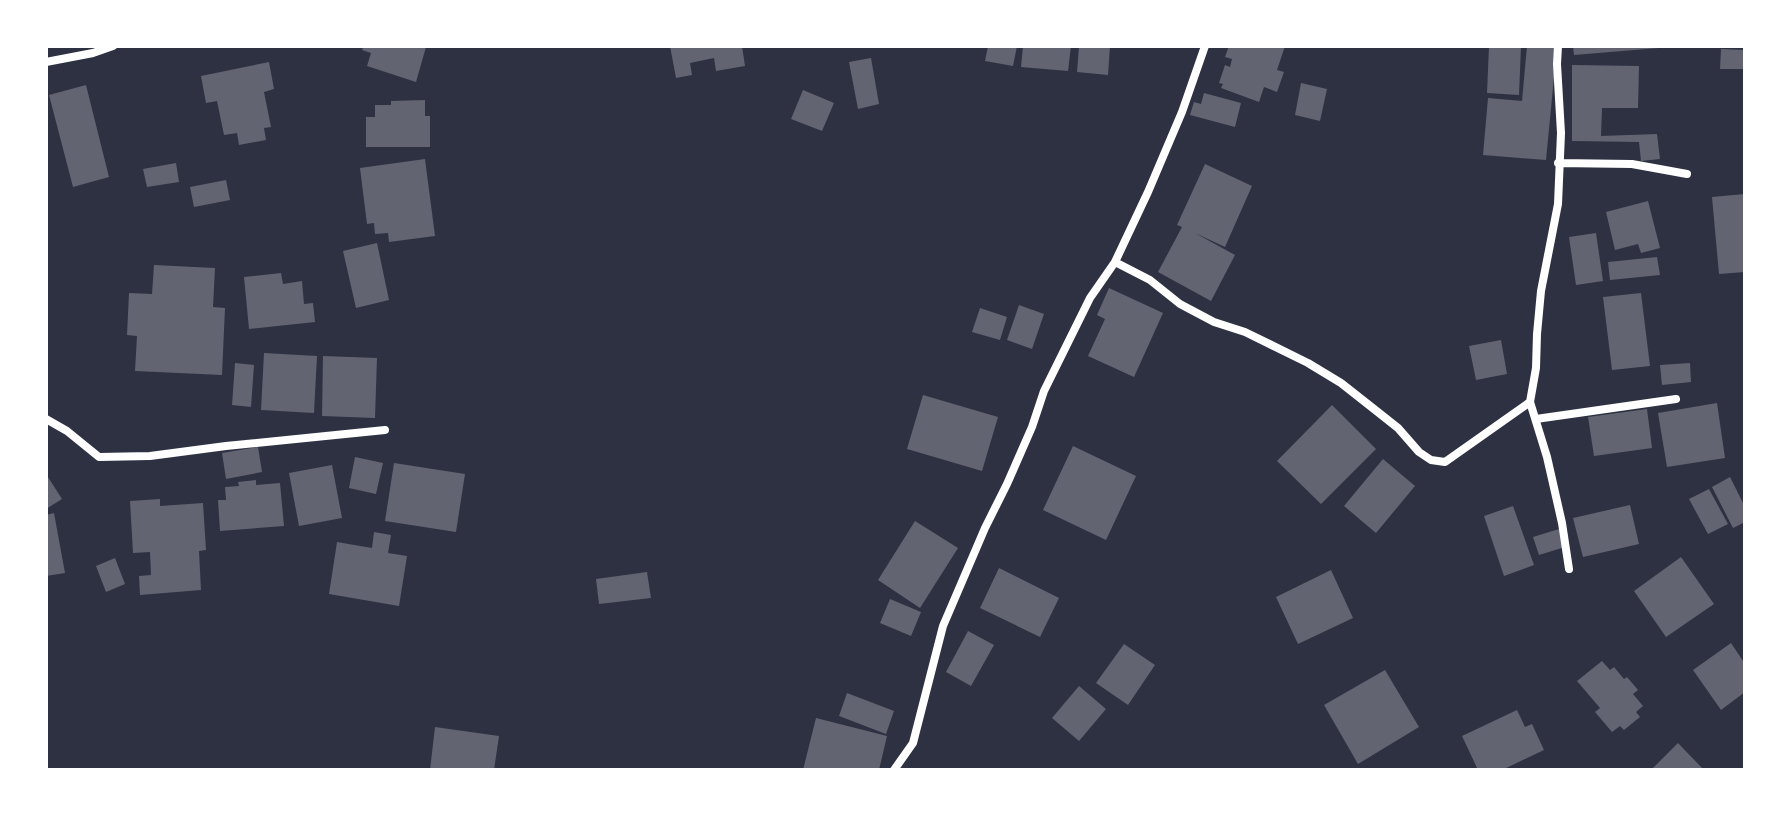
<svg xmlns="http://www.w3.org/2000/svg" width="1791" height="816" font-family="'Alegreya Sans',sans-serif">
	<rect width="100%" height="100%" fill="#2d3142"/>
	<path fill="#626471" d="M 364,46 L 426,47 L 416,82 L 367,66 L 371,53 L 362,50 Z
		M 670,46 L 742,46 L 745,66 L 716,71 L 714,58 L 690,63 L 692,75 L 676,78 Z
		M 988,46 L 1017,46 L 1013,66 L 985,61 Z
		M 1023,46 L 1071,46 L 1068,71 L 1021,67 Z
		M 1079,46 L 1110,46 L 1108,75 L 1077,72 Z
		M 1229,46 L 1285,46 L 1277,70 L 1284,72 L 1277,92 L 1264,87 L 1259,102 L 1221,88 L 1223,84 L 1219,83 L 1225,65 L 1230,67 L 1232,59 L 1225,57 Z
		M 1489,46 L 1521,46 L 1519,95 L 1487,93 Z
		M 1527,46 L 1557,46 L 1546,160 L 1483,155 L 1488,98 L 1522,101 Z
		M 1573,46 L 1659,46 L 1659,48 L 1574,55 Z
		M 1721,49 L 1745,50 L 1745,69 L 1720,69 Z
		M 871,58 L 879,104 L 858,109 L 849,62 Z
		M 269,62 L 274,89 L 264,92 L 271,127 L 264,128 L 266,140 L 239,145 L 237,133 L 224,135 L 217,101 L 206,103 L 201,76 Z
		M 1572,65 L 1639,66 L 1638,108 L 1602,108 L 1601,136 L 1657,134 L 1660,159 L 1641,161 L 1639,142 L 1572,141 Z
		M 1301,83 L 1327,89 L 1320,121 L 1295,115 Z
		M 86,85 L 109,177 L 73,187 L 49,95 Z
		M 803,90 L 834,103 L 822,131 L 791,119 Z
		M 1204,93 L 1241,103 L 1235,127 L 1190,115 L 1194,102 L 1201,104 Z
		M 425,100 L 425,116 L 430,116 L 430,147 L 366,147 L 366,117 L 375,117 L 375,105 L 391,105 L 391,101 Z
		M 425,159 L 435,236 L 389,242 L 388,233 L 375,234 L 374,223 L 367,224 L 360,168 Z
		M 176,163 L 179,182 L 147,187 L 143,169 Z
		M 1205,164 L 1252,186 L 1225,247 L 1195,233 L 1235,255 L 1211,301 L 1158,272 L 1182,227 L 1177,225 Z
		M 226,180 L 230,200 L 194,207 L 190,187 Z
		M 1745,194 L 1745,272 L 1719,274 L 1712,197 Z
		M 1648,201 L 1660,248 L 1641,253 L 1638,244 L 1615,250 L 1606,212 Z
		M 1596,233 L 1603,281 L 1576,285 L 1569,237 Z
		M 377,243 L 389,300 L 356,308 L 343,251 Z
		M 1657,257 L 1660,275 L 1610,280 L 1608,262 Z
		M 154,265 L 215,268 L 213,307 L 225,308 L 222,375 L 135,371 L 137,336 L 127,335 L 129,293 L 152,294 Z
		M 281,273 L 283,284 L 302,281 L 304,304 L 313,303 L 315,322 L 249,329 L 244,277 Z
		M 1109,288 L 1163,313 L 1134,377 L 1088,356 L 1105,319 L 1097,315 Z
		M 1641,293 L 1650,366 L 1612,370 L 1603,297 Z
		M 1019,305 L 1044,314 L 1032,349 L 1007,340 Z
		M 980,308 L 1007,317 L 1000,340 L 972,332 Z
		M 1501,340 L 1507,374 L 1476,380 L 1469,346 Z
		M 264,353 L 317,356 L 314,413 L 261,410 Z
		M 323,356 L 377,358 L 375,418 L 322,416 Z
		M 235,363 L 254,365 L 251,407 L 232,405 Z
		M 1690,363 L 1691,382 L 1662,385 L 1660,365 Z
		M 923,395 L 998,417 L 982,471 L 907,449 Z
		M 1717,403 L 1725,458 L 1667,467 L 1658,413 Z
		M 1332,405 L 1376,449 L 1321,504 L 1277,461 Z
		M 1647,409 L 1652,448 L 1594,456 L 1588,417 Z
		M 1073,446 L 1136,476 L 1106,540 L 1043,510 Z
		M 258,447 L 262,472 L 226,479 L 222,453 Z
		M 355,457 L 383,463 L 376,494 L 349,488 Z
		M 1383,459 L 1415,486 L 1376,533 L 1344,506 Z
		M 394,463 L 465,474 L 456,532 L 385,521 Z
		M 332,465 L 342,518 L 299,526 L 289,473 Z
		M 46,474 L 62,499 L 46,509 Z
		M 1730,477 L 1745,507 L 1745,522 L 1733,528 L 1712,487 Z
		M 256,480 L 256,485 L 280,483 L 284,526 L 220,531 L 218,500 L 226,500 L 225,487 L 239,486 L 238,482 Z
		M 1709,489 L 1728,524 L 1708,534 L 1689,499 Z
		M 160,499 L 160,506 L 203,503 L 206,550 L 199,551 L 201,590 L 140,595 L 139,576 L 151,575 L 150,552 L 133,553 L 130,501 Z
		M 1630,505 L 1639,544 L 1583,557 L 1573,518 Z
		M 1513,506 L 1534,565 L 1504,576 L 1484,516 Z
		M 54,513 L 65,573 L 46,576 L 46,515 Z
		M 915,521 L 958,548 L 920,608 L 878,580 Z
		M 1559,529 L 1565,547 L 1539,555 L 1533,537 Z
		M 374,532 L 391,535 L 388,553 L 407,556 L 399,606 L 329,594 L 337,542 L 372,548 Z
		M 1681,557 L 1714,604 L 1666,637 L 1634,591 Z
		M 115,558 L 125,584 L 106,592 L 96,566 Z
		M 999,568 L 1059,598 L 1040,637 L 980,608 Z
		M 1331,570 L 1353,618 L 1298,644 L 1276,597 Z
		M 647,572 L 651,598 L 599,604 L 596,579 Z
		M 890,599 L 921,612 L 911,636 L 880,623 Z
		M 968,631 L 994,645 L 971,686 L 946,672 Z
		M 1731,643 L 1745,664 L 1745,692 L 1721,710 L 1693,670 Z
		M 1124,644 L 1155,665 L 1128,705 L 1096,683 Z
		M 1602,661 L 1610,670 L 1614,667 L 1624,679 L 1627,677 L 1638,690 L 1633,694 L 1643,706 L 1636,712 L 1640,717 L 1624,730 L 1620,726 L 1612,732 L 1595,712 L 1600,708 L 1577,681 Z
		M 1385,670 L 1419,727 L 1358,764 L 1324,705 Z
		M 1079,686 L 1106,709 L 1079,741 L 1052,718 Z
		M 847,693 L 894,711 L 886,734 L 839,716 Z
		M 1517,710 L 1525,727 L 1532,724 L 1544,750 L 1502,770 L 1478,770 L 1462,736 Z
		M 816,718 L 887,736 L 879,770 L 803,770 Z
		M 435,727 L 499,736 L 494,770 L 430,770 Z
		M 1678,743 L 1704,770 L 1651,770 Z"/>
	<g fill="none" stroke-linecap="round" stroke-linejoin="round">
		<path stroke="#fff" stroke-width="8" d="M 1558,46 L 1557,64 L 1561,133 L 1558,204 L 1541,291 L 1537,334 L 1536,368 L 1530,402 L 1547,457 L 1562,523 L 1569,569
			M 46,62 L 93,53 L 113,46
			M 1558,163 L 1632,164 L 1687,174
			M 1115,262 L 1150,280 L 1180,304 L 1214,322 L 1245,332 L 1308,363 L 1341,383 L 1374,409 L 1398,428 L 1419,452 L 1431,460 L 1445,462 L 1530,402
			M 46,419 L 67,431 L 99,457 L 150,456 L 226,446 L 385,430
			M 1536,419 L 1676,399
			M 894,770 L 913,743 L 943,626 L 985,528 L 1007,484 L 1032,427 L 1044,391 L 1090,298 L 1115,262 L 1148,192 L 1182,112 L 1205,46"/>
	</g>
	<rect width="1791" height="816" fill="none" stroke="#ffffff" stroke-width="96"/>
</svg>
